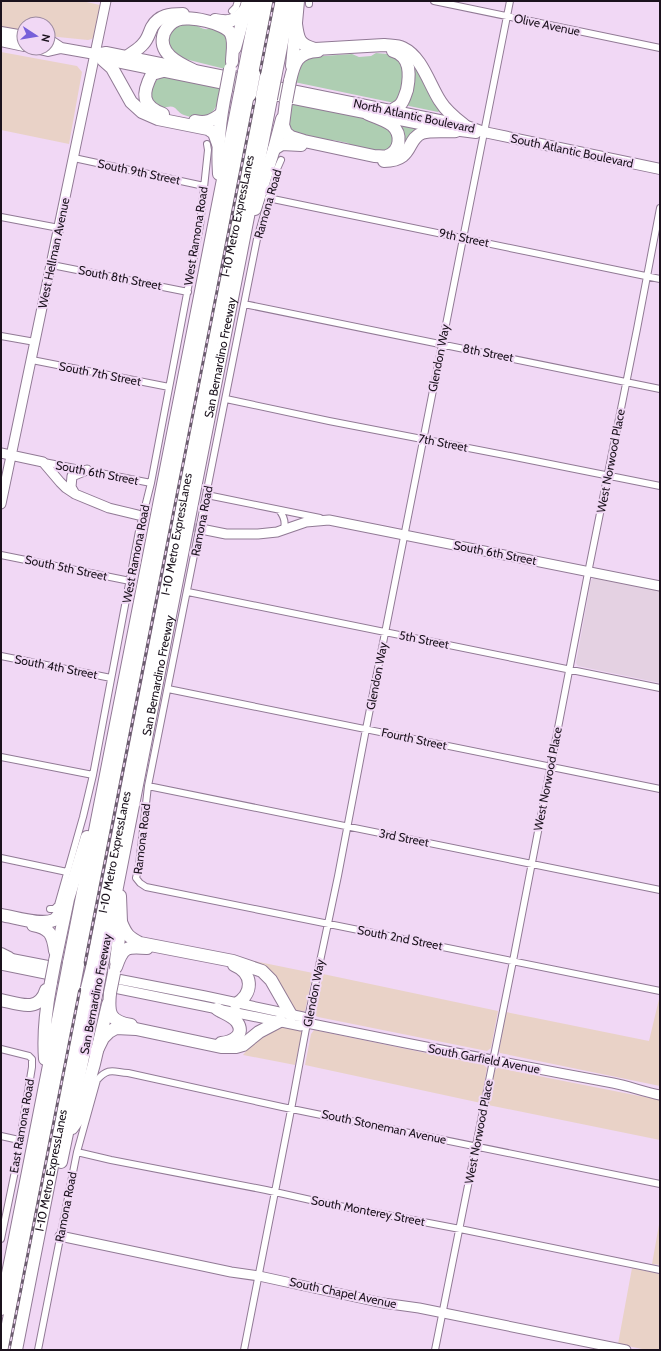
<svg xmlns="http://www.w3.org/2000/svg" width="661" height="1351" font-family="Cabin,sans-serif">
	<rect width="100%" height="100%" fill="#f1d8f5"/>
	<path fill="#e9d2c7" d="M 1,1 L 82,1 L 100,5 L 94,36 L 92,39 L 88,40 L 48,36 L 48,24 L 24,24 L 24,32 L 1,28 Z
		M 1,52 L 77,66 L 82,72 L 69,144 L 1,130 Z
		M 249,960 L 313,973 L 305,1011 L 300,1013 L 293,1009 Z
		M 323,974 L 498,1011 L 491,1048 L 487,1051 L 318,1017 L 316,1016 L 315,1012 Z
		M 660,995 L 660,1086 L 500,1053 L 499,1051 L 506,1012 L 649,1041 Z
		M 277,1027 L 300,1030 L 302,1033 L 295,1065 L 243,1055 L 257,1037 Z
		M 314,1030 L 484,1065 L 487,1068 L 481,1103 L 305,1065 L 311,1034 Z
		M 498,1068 L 660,1100 L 660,1140 L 488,1105 L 495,1070 Z
		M 660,1219 L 660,1265 L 652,1264 Z
		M 632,1268 L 660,1274 L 660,1350 L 647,1350 L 618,1344 Z"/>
	<path fill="#e4d1e2" d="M 596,577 L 660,590 L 660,683 L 578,666 L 576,663 L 591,580 Z"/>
	<path fill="#aeceb2" d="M 181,24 C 184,24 188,23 191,24 C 201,25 202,33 214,27 L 228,36 L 228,57 L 225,69 L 181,58 L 169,47 C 167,34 170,31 181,24 Z
		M 376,53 L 387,54 L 397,59 L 414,61 L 442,109 L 438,112 L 294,82 L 297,67 L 309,57 L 352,54 L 359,57 L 371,56 Z
		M 165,76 L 221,88 C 218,111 209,124 184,115 C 175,112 177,102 162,109 L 152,101 L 152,90 L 155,81 Z
		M 290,102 L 416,128 L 416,132 L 400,154 L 352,147 L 348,143 L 333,140 L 328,145 C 314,140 299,139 289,126 Z"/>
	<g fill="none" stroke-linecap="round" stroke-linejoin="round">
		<path stroke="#d1bad5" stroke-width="9" stroke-dasharray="9 4.5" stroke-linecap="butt" d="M 138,515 L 206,530"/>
		<g stroke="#917a95" stroke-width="8">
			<path id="street" d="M 434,1 L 660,48
				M 309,4 L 309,1
				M 232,11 L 236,7 L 238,1
				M 74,158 L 204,186
				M 281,160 L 277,169 L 257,239 L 148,786 L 139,865 L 136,878 L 140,883 L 146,887 L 660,991
				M 268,198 L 660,279
				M 1,217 L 59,228
				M 52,265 L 188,292
				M 244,304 L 660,389
				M 1,336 L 35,342
				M 32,360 L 169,387
				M 226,399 L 329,421 L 510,456 L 660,486
				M 44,462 L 151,483
				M 207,495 L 320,518
				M 279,510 C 283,515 286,521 284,528 L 280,530
				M 1,555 L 130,581
				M 188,592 L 660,688
				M 1,656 L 111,678
				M 168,689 L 660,789
				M 1,757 L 93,775
				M 148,786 L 660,890
				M 1,858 L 67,872
				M 50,909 L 54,909 L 58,905 L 83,817 L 93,775 L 139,531 L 151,483 L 200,225 L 208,150 L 207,144
				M 1,1049 L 29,1056 L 32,1059 L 32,1067 L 15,1171 L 1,1239
				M 1,1136 L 19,1140
				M 77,1152 L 111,1160 L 266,1190 L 324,1203 L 460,1229 L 660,1270
				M 38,1350 L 77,1152 L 97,1080 C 109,1067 113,1072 128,1073 L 282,1107 L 660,1184
				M 244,1350 L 290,1115 L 307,1023 L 338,876 L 366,729 L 510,1
				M 435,1350 L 512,966 L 587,578 L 637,329 L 660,208"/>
		</g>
		<g stroke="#917a95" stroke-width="11">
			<path id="secondary" d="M 1,453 L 43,462 L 60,482 L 66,488 L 75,494 L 109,508 L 138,515
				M 75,494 L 71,487 L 72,476 L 87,470
				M 1,504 L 106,1
				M 206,530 L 226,534 L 258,534 L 277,532 L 306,522 L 329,520 L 660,586
				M 4,957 L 205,996 L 303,1017 L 307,1023
				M 1,965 L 301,1026 L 307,1023 C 409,1044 511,1064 613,1083 C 629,1086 644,1092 660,1095
				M 60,1236 L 231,1272 L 259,1276 L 383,1303 L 419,1308 L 626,1350"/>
		</g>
		<g stroke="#917a95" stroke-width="12">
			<path id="primary" d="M 1,32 L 24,36
				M 1,41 L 24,46
				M 48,41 L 52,42 L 61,48
				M 35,48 L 48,51 L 61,48 L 95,54 L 106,52 L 249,81
				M 102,59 L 249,89
				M 267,85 L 464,125 L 484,132 L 660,169
				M 264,93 L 445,129 L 476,133"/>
		</g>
		<g stroke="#917a95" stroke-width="14">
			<g id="highway">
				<path d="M 215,20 C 230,23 235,21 245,10"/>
				<path d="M 296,24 C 298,39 299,45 315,49 L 384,45 C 390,46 397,45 403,48 C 422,57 429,84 440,101 C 446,111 455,118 464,125"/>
				<path d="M 235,48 L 248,1"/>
				<path d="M 128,56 C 133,52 139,49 143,44 C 148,39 149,33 152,27 C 159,15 170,14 183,14"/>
				<path d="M 103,60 L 112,68 L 131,102 L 142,112 L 158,119 L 208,129 L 214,133 L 218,144"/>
				<path d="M 292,66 L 298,1"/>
				<path d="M 193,70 C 178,63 157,53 164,33 C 167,27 171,22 177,20 C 188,15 226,23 231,34 C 235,42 232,53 232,62"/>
				<path d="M 163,71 L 152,74 C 142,93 141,106 163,114"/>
				<path d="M 244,72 L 258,1"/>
				<path d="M 254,74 L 268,1"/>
				<path d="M 266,77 L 281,1"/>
				<path d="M 275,78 L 290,1"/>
				<path d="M 290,81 C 294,63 297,52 318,51"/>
				<path d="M 286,102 L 283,125 L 286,133 L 291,137 L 304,141 L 374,156 C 379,156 383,157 387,156 C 401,151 402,134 392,125 C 385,120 376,117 368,114"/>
				<path d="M 393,110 C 395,108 398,107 400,105 C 404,101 405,95 407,90 C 410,75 411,56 393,51"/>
				<path d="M 195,121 C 206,124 213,120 221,114"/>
				<path d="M 274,149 L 282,144 L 301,145"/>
				<path d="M 384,161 C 414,161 406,139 422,133 C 430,130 447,132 456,131"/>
				<path d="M 219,174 C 217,146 220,118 226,90"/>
				<path d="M 255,209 L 274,149 L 282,119"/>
				<path d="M 1,915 C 15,917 41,926 54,920 C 58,917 61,912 64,908"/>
				<path d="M 121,922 C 126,934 128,937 140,943 L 233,961 L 262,971 L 271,980 L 291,1015"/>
				<path d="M 33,925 C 50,928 53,935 55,951"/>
				<path d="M 1,954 L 9,958"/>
				<path d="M 55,961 L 68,899 L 87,837"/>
				<path d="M 116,961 L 121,922 L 120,896"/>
				<path d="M 69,963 L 240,93"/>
				<path d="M 78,965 L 250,95"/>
				<path d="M 234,965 C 253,973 254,993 236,1004"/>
				<path d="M 116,967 C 123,947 126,946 147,948"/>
				<path id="s1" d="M 92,968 L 171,566 L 214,331 L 262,97"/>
				<path id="s2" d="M 101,969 L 271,99"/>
				<path d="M 110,993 C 108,1013 109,1021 131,1025"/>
				<path d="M 1,1000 C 19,1004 39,1013 46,990"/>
				<path d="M 217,1009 C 223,1013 233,1016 237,1022 C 246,1035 232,1042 221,1043"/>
				<path d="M 96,1052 L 103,1038 L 109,1032 L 116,1028 L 136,1029 L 221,1047 L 236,1047 L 243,1045 L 259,1032 L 280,1021"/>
				<path d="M 45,1059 C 43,1033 46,1008 51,982"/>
				<path d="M 72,1128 L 79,1118 L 94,1064 L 108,1004"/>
				<path d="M 61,1162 L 97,990"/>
				<path d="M 1,1309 L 65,984"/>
				<path d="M 3,1350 L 74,986"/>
				<path id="s3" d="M 16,1350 L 87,988"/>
			</g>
		</g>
		<use href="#street" stroke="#fff" stroke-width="6"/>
		<use href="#secondary" stroke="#fff" stroke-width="9"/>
		<use href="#primary" stroke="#fff" stroke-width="10"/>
		<use href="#highway" stroke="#fff" stroke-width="12"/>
		<g stroke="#6b5c6e" stroke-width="3">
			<path id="rail" d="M 9,1350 L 274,1"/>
		</g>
		<use href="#rail" stroke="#f1d8f5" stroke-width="1.5" stroke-dasharray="4.5" stroke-linecap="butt"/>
		<g stroke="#917a95" stroke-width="14" stroke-linecap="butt">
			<path id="highway-bridge" d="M 226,90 L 230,69
				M 240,93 L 244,72
				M 250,95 L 254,74
				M 262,97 L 266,77
				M 271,99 L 275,78
				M 286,102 L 290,81
				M 51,982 L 55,961
				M 65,984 L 69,963
				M 74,986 L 78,965
				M 87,988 L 92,968
				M 97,990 L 101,969
				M 110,993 L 114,973"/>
		</g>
		<use href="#highway-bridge" stroke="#fff" stroke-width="12"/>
	</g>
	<g text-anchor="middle" stroke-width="4" stroke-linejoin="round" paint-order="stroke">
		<g font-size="12" fill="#1b121d" stroke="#f1d8f5">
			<text transform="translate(547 25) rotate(12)" y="4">Olive Avenue</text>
			<text transform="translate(414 116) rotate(12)" y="4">North Atlantic Boulevard</text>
			<text transform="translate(572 151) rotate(12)" y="4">South Atlantic Boulevard</text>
			<text transform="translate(139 172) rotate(12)" y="4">South 9th Street</text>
			<text transform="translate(268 204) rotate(-74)" y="4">Ramona Road</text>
			<text dy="4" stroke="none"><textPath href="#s1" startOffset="766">I-10 Metro ExpressLanes</textPath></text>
			<text transform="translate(196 236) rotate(-81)" y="4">West Ramona Road</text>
			<text transform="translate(464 238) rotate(12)" y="4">9th Street</text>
			<text transform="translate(54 253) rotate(-78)" y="4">West Hellman Avenue</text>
			<text transform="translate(120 278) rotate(11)" y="4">South 8th Street</text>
			<text transform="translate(488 353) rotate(11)" y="4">8th Street</text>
			<text dy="4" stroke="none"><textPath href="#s2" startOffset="623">San Bernardino Freeway</textPath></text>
			<text transform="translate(439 358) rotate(-79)" y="4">Glendon Way</text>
			<text transform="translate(100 374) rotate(11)" y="4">South 7th Street</text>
			<text transform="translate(443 443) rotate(11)" y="4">7th Street</text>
			<text transform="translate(611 461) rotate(-79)" y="4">West Norwood Place</text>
			<text transform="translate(97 473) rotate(11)" y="4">South 6th Street</text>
			<text transform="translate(202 521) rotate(-79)" y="4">Ramona Road</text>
			<text dy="4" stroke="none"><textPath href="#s1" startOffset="442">I-10 Metro ExpressLanes</textPath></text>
			<text transform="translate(495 553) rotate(11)" y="4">South 6th Street</text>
			<text transform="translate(136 554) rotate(-79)" y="4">West Ramona Road</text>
			<text transform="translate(66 568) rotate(12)" y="4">South 5th Street</text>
			<text transform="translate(424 640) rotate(11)" y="4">5th Street</text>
			<text transform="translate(56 667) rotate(11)" y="4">South 4th Street</text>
			<text dy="4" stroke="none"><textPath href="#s2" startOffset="299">San Bernardino Freeway</textPath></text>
			<text transform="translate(377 676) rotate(-79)" y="4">Glendon Way</text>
			<text transform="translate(414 739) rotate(12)" y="4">Fourth Street</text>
			<text transform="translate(548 779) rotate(-79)" y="4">West Norwood Place</text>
			<text transform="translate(404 838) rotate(11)" y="4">3rd Street</text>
			<text transform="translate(142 839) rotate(-83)" y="4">Ramona Road</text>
			<text dy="4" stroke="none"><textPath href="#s1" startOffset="118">I-10 Metro ExpressLanes</textPath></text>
			<text transform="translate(400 938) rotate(11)" y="4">South 2nd Street</text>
			<text transform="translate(314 993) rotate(-79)" y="4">Glendon Way</text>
			<text transform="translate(96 994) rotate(-79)" y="4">San Bernardino Freeway</text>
			<text transform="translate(484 1059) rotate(11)" y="4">South Garfield Avenue</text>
			<text transform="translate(22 1126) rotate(-80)" y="4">East Ramona Road</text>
			<text transform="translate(384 1127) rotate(12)" y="4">South Stoneman Avenue</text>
			<text transform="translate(479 1132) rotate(-79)" y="4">West Norwood Place</text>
			<text dy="4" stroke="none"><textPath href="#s3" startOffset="183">I-10 Metro ExpressLanes</textPath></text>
			<text transform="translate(66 1207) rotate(-79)" y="4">Ramona Road</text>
			<text transform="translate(368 1211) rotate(11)" y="4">South Monterey Street</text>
			<text transform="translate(343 1293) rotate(12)" y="4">South Chapel Avenue</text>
		</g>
	</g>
	<rect width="661" height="1351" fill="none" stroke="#1b121d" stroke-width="4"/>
	<g transform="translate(36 36) rotate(102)"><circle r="19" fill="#f1d8f5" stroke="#9b899f"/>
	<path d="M0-3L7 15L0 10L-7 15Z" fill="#7760da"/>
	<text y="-6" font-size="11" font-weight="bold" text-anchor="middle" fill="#1b121d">N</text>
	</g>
</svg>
